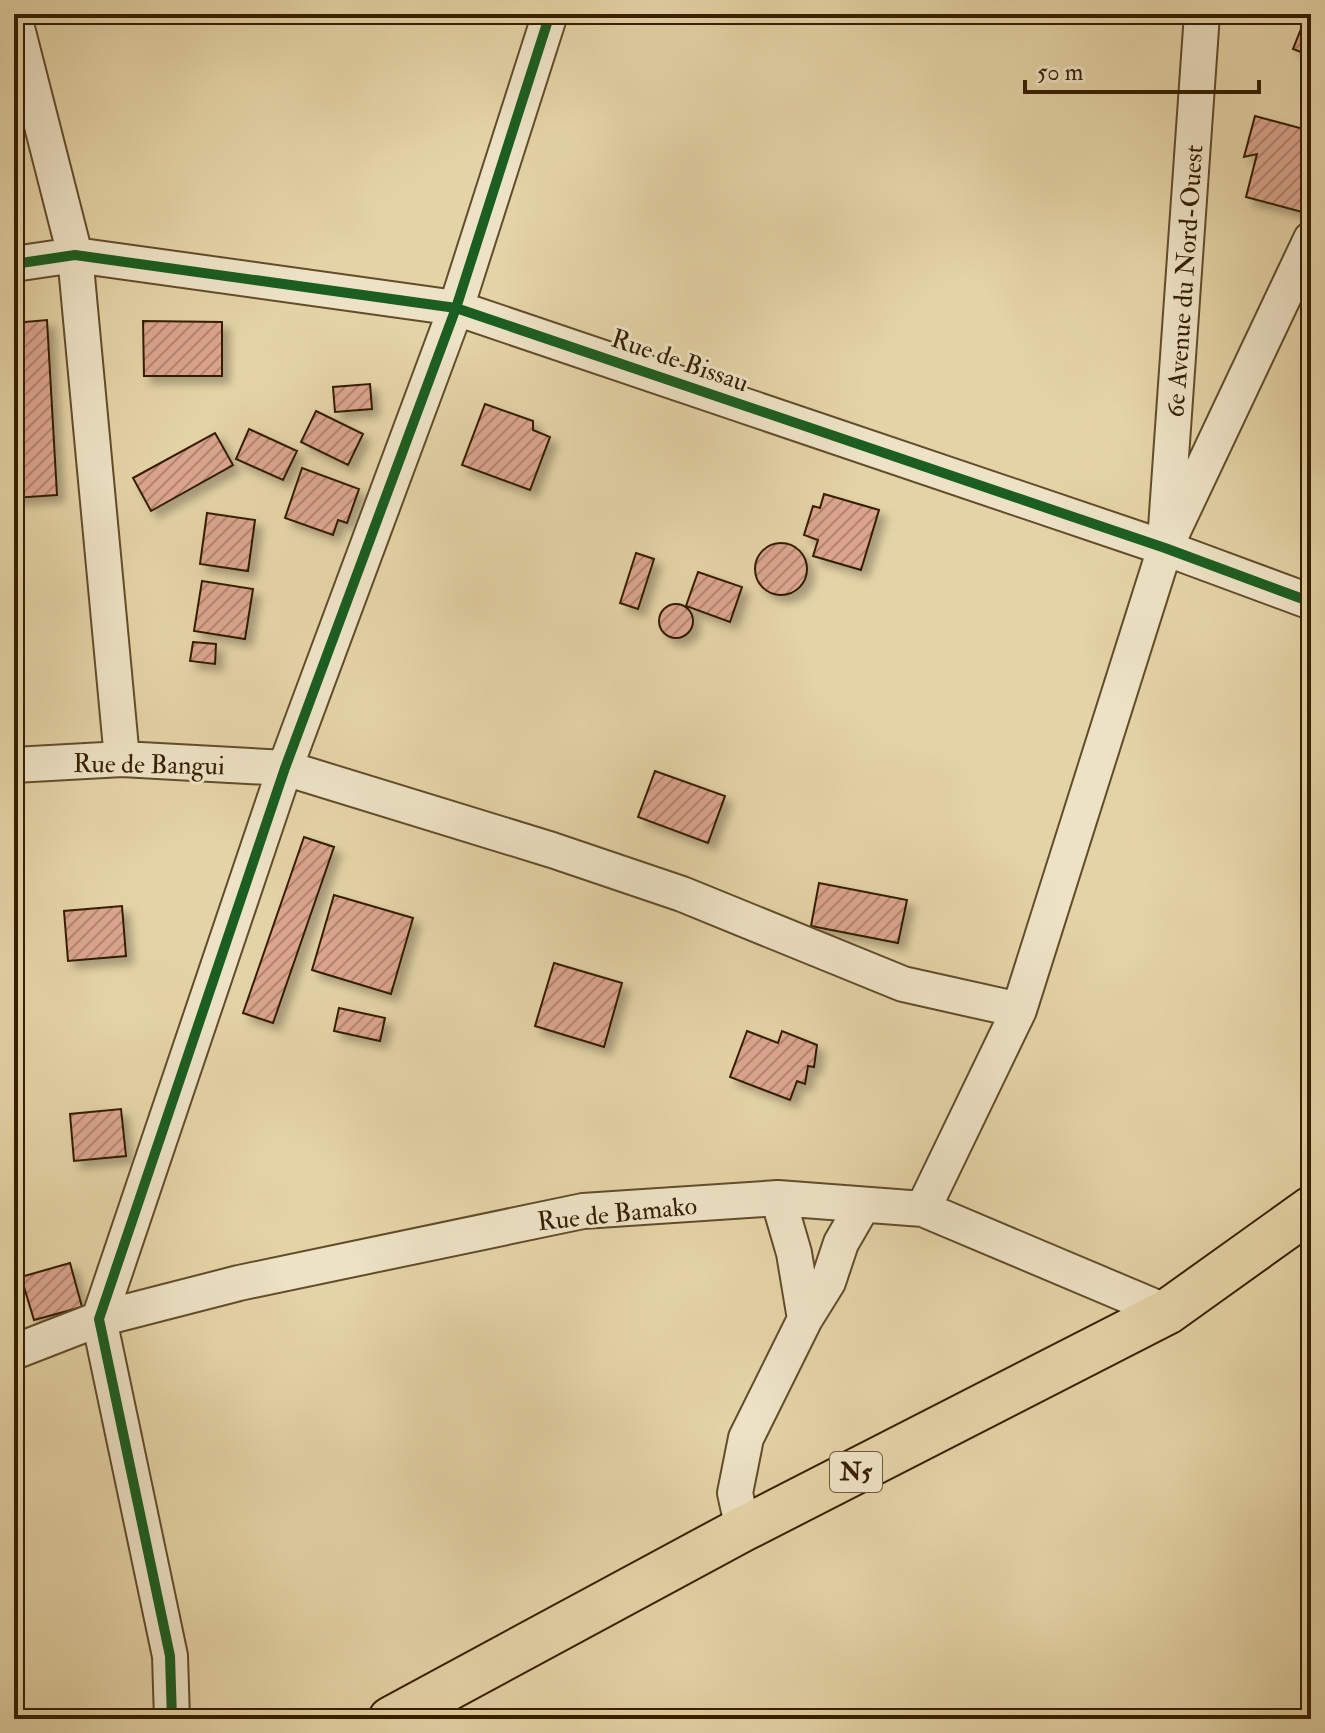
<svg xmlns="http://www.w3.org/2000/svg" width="1325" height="1733" font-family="'IM FELL Double Pica',serif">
	<defs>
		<pattern id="building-hatch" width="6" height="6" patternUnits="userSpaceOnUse" patternTransform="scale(2)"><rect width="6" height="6" fill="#daa48d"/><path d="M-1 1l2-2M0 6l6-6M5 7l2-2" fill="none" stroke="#b28571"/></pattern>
		<filter id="shadow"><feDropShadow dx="7" dy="7" stdDeviation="4" flood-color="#0004"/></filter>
	</defs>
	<rect width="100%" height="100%" fill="#e4d3a6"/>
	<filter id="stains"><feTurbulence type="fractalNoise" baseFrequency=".0025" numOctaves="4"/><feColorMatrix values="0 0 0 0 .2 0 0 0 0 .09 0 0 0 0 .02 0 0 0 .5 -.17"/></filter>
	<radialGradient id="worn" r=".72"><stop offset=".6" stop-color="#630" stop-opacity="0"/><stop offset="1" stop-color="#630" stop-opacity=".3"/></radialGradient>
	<path fill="url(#building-hatch)" stroke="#361f00" stroke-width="2" filter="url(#shadow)" d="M 1307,14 L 1311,14 L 1311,56 L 1293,49 Z
		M 1255,116 L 1311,131 L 1311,194 L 1306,213 L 1246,197 L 1257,154 L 1244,157 Z
		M 47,320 L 57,495 L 14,498 L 14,323 Z
		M 143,321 L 222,322 L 222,376 L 144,376 Z
		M 370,384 L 372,409 L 335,412 L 333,387 Z
		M 485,404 L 533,421 L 533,430 L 550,437 L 530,490 L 462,465 Z
		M 316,411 L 363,434 L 348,465 L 301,442 Z
		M 249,429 L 297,451 L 283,480 L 236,459 Z
		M 215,433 L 233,465 L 151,511 L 133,478 Z
		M 302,468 L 359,489 L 347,523 L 338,520 L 333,535 L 285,518 Z
		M 824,494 L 879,510 L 861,570 L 813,556 L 818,540 L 804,535 L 813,506 L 820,508 Z
		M 207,513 L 255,520 L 248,571 L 200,564 Z
		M 1311,532 L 1311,566 L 1302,563 Z
		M755 569a26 26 0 1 1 52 0a26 26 0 1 1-52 0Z
		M 636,553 L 654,559 L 638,609 L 620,603 Z
		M 698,572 L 742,587 L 730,622 L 686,606 Z
		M 202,581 L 253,589 L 245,639 L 194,631 Z
		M659 621a17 17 0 1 1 34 0a17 17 0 1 1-34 0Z
		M 193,642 L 216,644 L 215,664 L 190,661 Z
		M 655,771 L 725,796 L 708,843 L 638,817 Z
		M 304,837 L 334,847 L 273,1023 L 243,1013 Z
		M 819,883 L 907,900 L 898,943 L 811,926 Z
		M 334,895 L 413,918 L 391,994 L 312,970 Z
		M 122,906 L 126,956 L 68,961 L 64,911 Z
		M 554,963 L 622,983 L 604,1047 L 535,1026 Z
		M 339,1008 L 385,1018 L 380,1041 L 334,1031 Z
		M 747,1031 L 778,1043 L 782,1031 L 817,1045 L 814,1067 L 808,1066 L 805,1084 L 797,1081 L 790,1100 L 730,1077 Z
		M 121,1109 L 126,1156 L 74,1161 L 70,1114 Z
		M 70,1263 L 82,1307 L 34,1320 L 21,1277 Z"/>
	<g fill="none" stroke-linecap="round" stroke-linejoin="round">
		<g stroke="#624c2a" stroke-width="38">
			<path id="minor" d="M 14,16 L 75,255 L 122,759
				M 14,264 L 75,255 L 456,308 L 1165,548 L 1311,602
				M 1166,528 L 1202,14
				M 14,765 L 122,759 L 285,768 L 552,850 L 682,894 L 903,984 L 1019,1010
				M 923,1209 L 1019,1010 L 1165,548 L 1311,239
				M 805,1319 L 828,1282 L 841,1243 L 863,1205
				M 14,1352 L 99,1319 L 239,1283 L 583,1211 L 778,1198 L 923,1209 L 1167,1312
				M 743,1529 L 735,1493 L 746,1438 L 805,1319 L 794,1253 L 778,1198
				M 172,1719 L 170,1656 L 99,1319 L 285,768 L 456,308 L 550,14"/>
		</g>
		<g stroke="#361f00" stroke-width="48">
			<path id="trunk" d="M 391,1719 L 743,1529 L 1167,1312 L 1311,1209"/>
		</g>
		<use href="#minor" stroke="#ede2c5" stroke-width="34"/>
		<use href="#trunk" stroke="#e4d3a6" stroke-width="44"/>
		<g stroke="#ede2c5" stroke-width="15">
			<path id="cycleway" d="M 14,264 L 75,255 L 456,308 L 1165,548 L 1311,602
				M 172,1719 L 170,1656 L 99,1319 L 285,768 L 456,308 L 550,14"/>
		</g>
		<use href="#cycleway" stroke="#1b5e20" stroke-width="10"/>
	</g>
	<g text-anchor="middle" stroke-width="6" stroke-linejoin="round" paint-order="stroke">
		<rect fill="#ede2c5" stroke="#6d5a3b" stroke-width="2" x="830" y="1452" width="52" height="40" rx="6"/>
		<g font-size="24" font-weight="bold" fill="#361f00">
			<text x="856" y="1480">N5</text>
		</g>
		<g font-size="26" fill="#361f00" stroke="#ede2c5">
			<text transform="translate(1184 281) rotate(-86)" y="9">6e Avenue du Nord-Ouest</text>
			<text transform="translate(680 360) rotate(19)" y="9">Rue de Bissau</text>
			<text transform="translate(149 764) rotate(1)" y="9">Rue de Bangui</text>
			<text transform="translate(617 1213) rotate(-6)" y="9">Rue de Bamako</text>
		</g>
	</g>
	<rect width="1325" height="1733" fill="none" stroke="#e4d3a6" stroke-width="48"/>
	<rect x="16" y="16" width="1293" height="1701" fill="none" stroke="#361f00" stroke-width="4"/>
	<rect x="24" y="24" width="1277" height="1685" fill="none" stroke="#361f00" stroke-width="2"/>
	<path d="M1025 80v12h234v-12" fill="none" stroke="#361f00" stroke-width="4"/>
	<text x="1037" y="80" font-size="24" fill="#361f00" stroke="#ede2c5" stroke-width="6" paint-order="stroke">50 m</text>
	<rect width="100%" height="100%" filter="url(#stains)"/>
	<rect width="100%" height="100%" fill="url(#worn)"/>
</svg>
